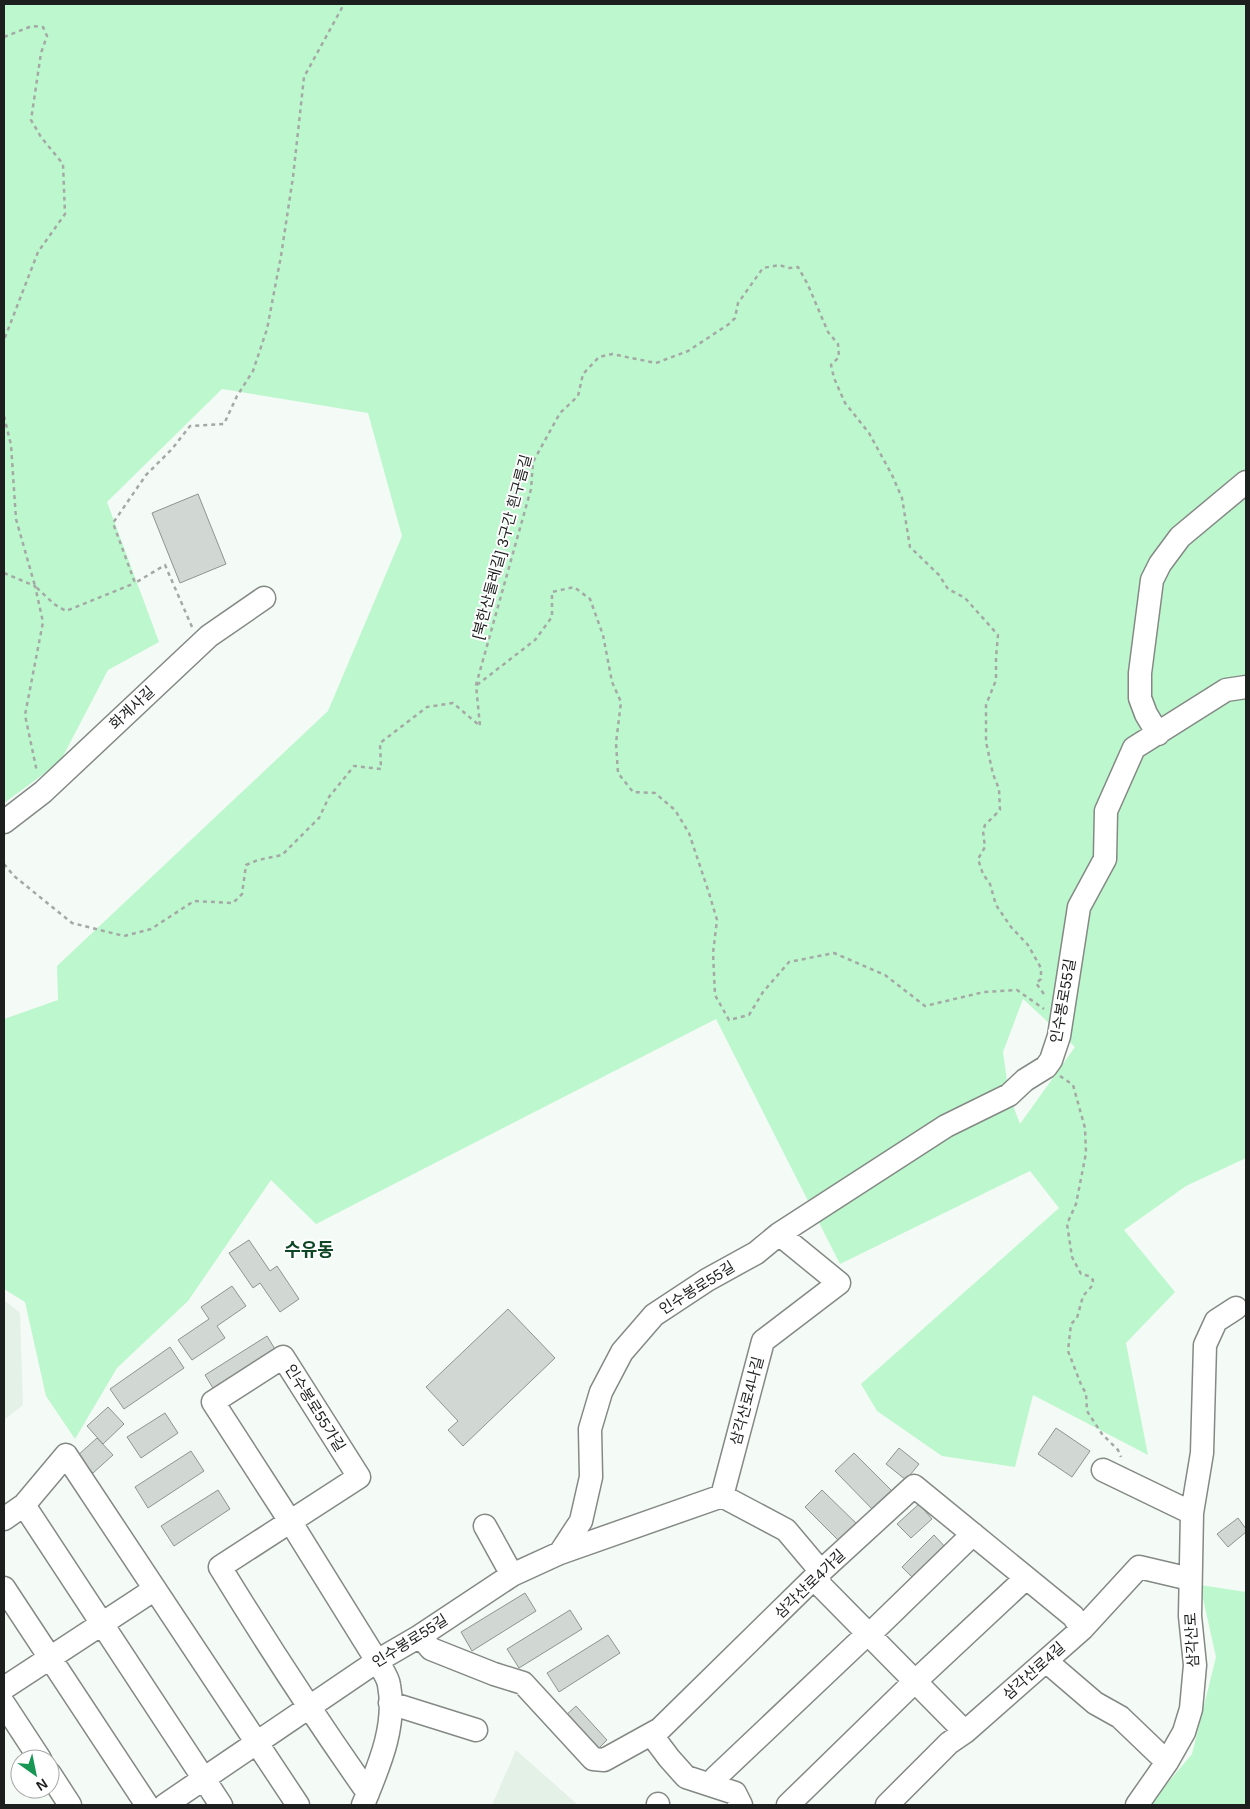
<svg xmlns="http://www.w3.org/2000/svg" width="1250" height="1809" font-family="Helvetica,'Noto Sans KR',sans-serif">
	<rect width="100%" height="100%" fill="#f4faf5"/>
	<path fill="#e4f1e7" d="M 4,1300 L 20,1313 L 23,1405 L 4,1420 Z
		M 516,1750 L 578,1805 L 492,1805 Z"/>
	<path fill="#bdf7ce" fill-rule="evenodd" d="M 4,4 L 1246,4 L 1246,1158 L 1186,1186 L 1124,1230 L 1175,1292 L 1126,1343 L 1148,1455 L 1033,1395 L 1015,1467 L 942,1456 L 877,1411 L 861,1384 L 1059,1208 L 1030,1171 L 840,1264 L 716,1019 L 316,1224 L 271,1180 L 188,1301 L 117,1368 L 75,1439 L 46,1396 L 25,1302 L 4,1289 L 4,1019 L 58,1000 L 57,966 L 328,711 L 402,536 L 368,413 L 222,389 L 107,502 L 159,642 L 108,670 L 60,762 L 4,803 ZM 1023,999 L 1075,1047 L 1020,1124 L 1009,1095 L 1003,1052 Z
		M 1200,1585 L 1246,1592 L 1246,1805 L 1149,1805 L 1192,1754 L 1216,1657 Z"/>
	<path fill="#d1d7d2" stroke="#8e9490" d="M 198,494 L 226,564 L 180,583 L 152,513 Z
		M 249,1240 L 270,1271 L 277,1266 L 299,1299 L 280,1312 L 260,1283 L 253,1288 L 229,1253 Z
		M 232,1286 L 246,1306 L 217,1326 L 225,1338 L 192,1360 L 178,1340 L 209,1319 L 201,1307 Z
		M 508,1309 L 555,1358 L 463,1446 L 448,1430 L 458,1421 L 426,1387 Z
		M 267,1336 L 278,1354 L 216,1393 L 205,1375 Z
		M 170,1347 L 184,1368 L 124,1409 L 110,1389 Z
		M 108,1407 L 124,1424 L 103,1444 L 87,1426 Z
		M 165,1413 L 178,1433 L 141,1458 L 127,1437 Z
		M 1056,1428 L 1090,1451 L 1072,1477 L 1038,1454 Z
		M 97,1438 L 113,1455 L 93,1473 L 77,1456 Z
		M 899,1448 L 919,1464 L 906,1480 L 886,1464 Z
		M 191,1451 L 204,1471 L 148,1508 L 135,1487 Z
		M 854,1453 L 894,1493 L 875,1512 L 835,1471 Z
		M 218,1490 L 230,1509 L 174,1546 L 161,1526 Z
		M 822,1490 L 860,1527 L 843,1545 L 805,1507 Z
		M 919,1504 L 932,1519 L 911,1538 L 897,1524 Z
		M 1238,1518 L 1246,1529 L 1246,1532 L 1228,1547 L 1217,1534 Z
		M 934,1535 L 947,1549 L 916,1581 L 902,1567 Z
		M 525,1593 L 536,1611 L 472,1651 L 461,1632 Z
		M 570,1610 L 582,1629 L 519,1668 L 507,1649 Z
		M 608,1635 L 620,1653 L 559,1692 L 547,1673 Z
		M 576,1706 L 607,1740 L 596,1751 L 565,1716 Z"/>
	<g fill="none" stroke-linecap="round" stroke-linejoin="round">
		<g stroke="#848985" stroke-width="25">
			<path id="minor" d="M 1158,734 L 1146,714 L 1140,698 L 1140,673 L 1152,580 L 1160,564 L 1180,537 L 1246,482
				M 4,822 L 43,792 L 209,636 L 264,598
				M 779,1234 L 946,1126 L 1009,1095 L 1025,1080 L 1046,1067 L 1051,1060 L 1059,1036 L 1079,907 L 1105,859 L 1106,811 L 1134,748 L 1226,690 L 1246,687
				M 1103,1470 L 1192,1513
				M 24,1505 L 221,1805
				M 4,1519 L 24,1505 L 66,1455 L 298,1805
				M 485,1526 L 512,1575
				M 560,1553 L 581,1521 L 591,1477 L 590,1429 L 601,1392 L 622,1352 L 654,1315 L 707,1280 L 756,1253 L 779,1234 L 839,1283 L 763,1341 L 722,1496
				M 4,1588 L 147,1805
				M 420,1636 L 431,1649 L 494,1674 L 523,1683 L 593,1759 L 604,1760 L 660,1729 L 818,1574 L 914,1486 L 1073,1616 L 1082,1629
				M 1046,1661 L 1095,1703 L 1120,1717 L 1167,1762
				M 4,1688 L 155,1589
				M 390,1703 L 476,1730
				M 4,1704 L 40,1759
				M 651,1734 L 669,1758 L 686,1777 L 735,1793 L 741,1805
				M 50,1774 L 70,1805
				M 714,1786 L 715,1778 L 863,1638 L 869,1635 L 973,1534
				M 165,1805 L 377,1661 L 420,1636 L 512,1575 L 560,1553 L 722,1496 L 786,1530 L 818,1568 L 820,1585 L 965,1732
				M 363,1805 C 378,1768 397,1727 389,1685 C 388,1677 381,1668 377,1661 L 290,1521 L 286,1515 L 213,1402 L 283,1357 L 359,1477 L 220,1567 C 267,1644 316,1719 368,1793
				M 658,1805 L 658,1804
				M 788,1805 L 907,1689 L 1026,1578
				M 887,1805 L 949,1743 L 965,1732 L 1082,1629 L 1139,1567 L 1190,1579
				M 1137,1805 L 1167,1762 L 1184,1732 L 1191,1709 L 1195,1665 L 1190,1616 L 1192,1513 L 1202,1453 L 1205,1345 L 1216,1321 L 1236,1308"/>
		</g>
		<path stroke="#a4a9a5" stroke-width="2.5" stroke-dasharray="4 4" stroke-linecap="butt" d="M 4,37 L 32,26 L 43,27 L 47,36 L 41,53 L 31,120 L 41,137 L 63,164 L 65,214 L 38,252 L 4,340
			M 4,416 L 11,445 L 16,519 L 35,586 L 54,604 L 66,611 L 135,583
			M 4,573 L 35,586 L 43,622 L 25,715 L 37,772
			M 192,627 L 165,565 L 135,583 L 113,523 L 146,475 L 172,449 L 190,426 L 224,424 L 237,396 L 253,371 L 267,329 L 281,256 L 293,177 L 304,77 L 344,4
			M 477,685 L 535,640 L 552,617 L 552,592 L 574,587 L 590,599 L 603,635 L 612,682 L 621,702 L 616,743 L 618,773 L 633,792 L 655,793 L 675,810 L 689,833 L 709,893 L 717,920 L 713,953 L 715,995 L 729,1020 L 749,1015 L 763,992 L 789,962 L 834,953 L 885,975 L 925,1006 L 984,992 L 1017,990 L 1044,1009
			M 4,864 L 14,876 L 72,923 L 124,936 L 151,929 L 194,901 L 233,903 L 242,894 L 246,865 L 258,860 L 282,855 L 319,818 L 329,797 L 354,766 L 381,769 L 380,743 L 427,707 L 453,703 L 480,726 L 476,685 L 531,489 L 533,462 L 560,413 L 578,396 L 583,374 L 599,357 L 612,354 L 656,363 L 688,351 L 729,324 L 735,318 L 738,303 L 763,268 L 779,265 L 789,268 L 798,267 L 808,285 L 828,332 L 838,344 L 839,357 L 831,365 L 834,378 L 845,403 L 869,433 L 892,475 L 902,498 L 910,547 L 939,575 L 948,589 L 965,598 L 998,635 L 996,657 L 996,680 L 986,705 L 986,742 L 993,774 L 999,789 L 1000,810 L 985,825 L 983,831 L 985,847 L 978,859 L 983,874 L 990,884 L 996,905 L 1011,927 L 1028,945 L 1041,968 L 1041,979 L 1036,983 L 1046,997
			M 1060,1076 L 1073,1085 L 1085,1128 L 1086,1153 L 1076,1204 L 1067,1224 L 1072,1257 L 1081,1274 L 1089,1276 L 1093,1280 L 1092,1286 L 1083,1296 L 1077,1318 L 1071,1324 L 1068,1351 L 1082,1387 L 1086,1393 L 1087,1411 L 1102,1434 L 1118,1450 L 1121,1457"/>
		<use href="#minor" stroke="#fff" stroke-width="22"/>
	</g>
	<g text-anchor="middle" stroke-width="4" stroke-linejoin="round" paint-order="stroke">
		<g font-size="15" fill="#1c1f1d" stroke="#fff">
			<text transform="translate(502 547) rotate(-75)" y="5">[북한산둘레길] 3구간 흰구름길</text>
			<text transform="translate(132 708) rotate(-43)" y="5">화계사길</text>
			<text transform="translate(1063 1001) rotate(-80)" y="5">인수봉로55길</text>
			<text transform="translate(697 1288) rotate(-32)" y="5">인수봉로55길</text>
			<text transform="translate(747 1401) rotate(-75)" y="5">삼각산로4나길</text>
			<text transform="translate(315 1408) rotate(58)" y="5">인수봉로55가길</text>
			<text transform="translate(810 1584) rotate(-44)" y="5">삼각산로4가길</text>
			<text transform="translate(1192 1640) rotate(-93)" y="5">삼각산로</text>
			<text transform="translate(410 1641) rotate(-32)" y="5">인수봉로55길</text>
			<text transform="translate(1034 1671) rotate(-42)" y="5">삼각산로4길</text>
		</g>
		<g font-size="18" font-weight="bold" fill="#0e4626" stroke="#fff">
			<text x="309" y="1256">수유동</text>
		</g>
	</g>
	<rect width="1250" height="1809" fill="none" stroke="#1c1f1d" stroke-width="10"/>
	<g transform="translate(35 1774) rotate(147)"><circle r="24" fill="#ffffff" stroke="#a4a5a5"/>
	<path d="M0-4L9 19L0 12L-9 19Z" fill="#189654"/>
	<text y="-8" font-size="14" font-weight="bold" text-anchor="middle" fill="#1c1f1d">N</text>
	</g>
</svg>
